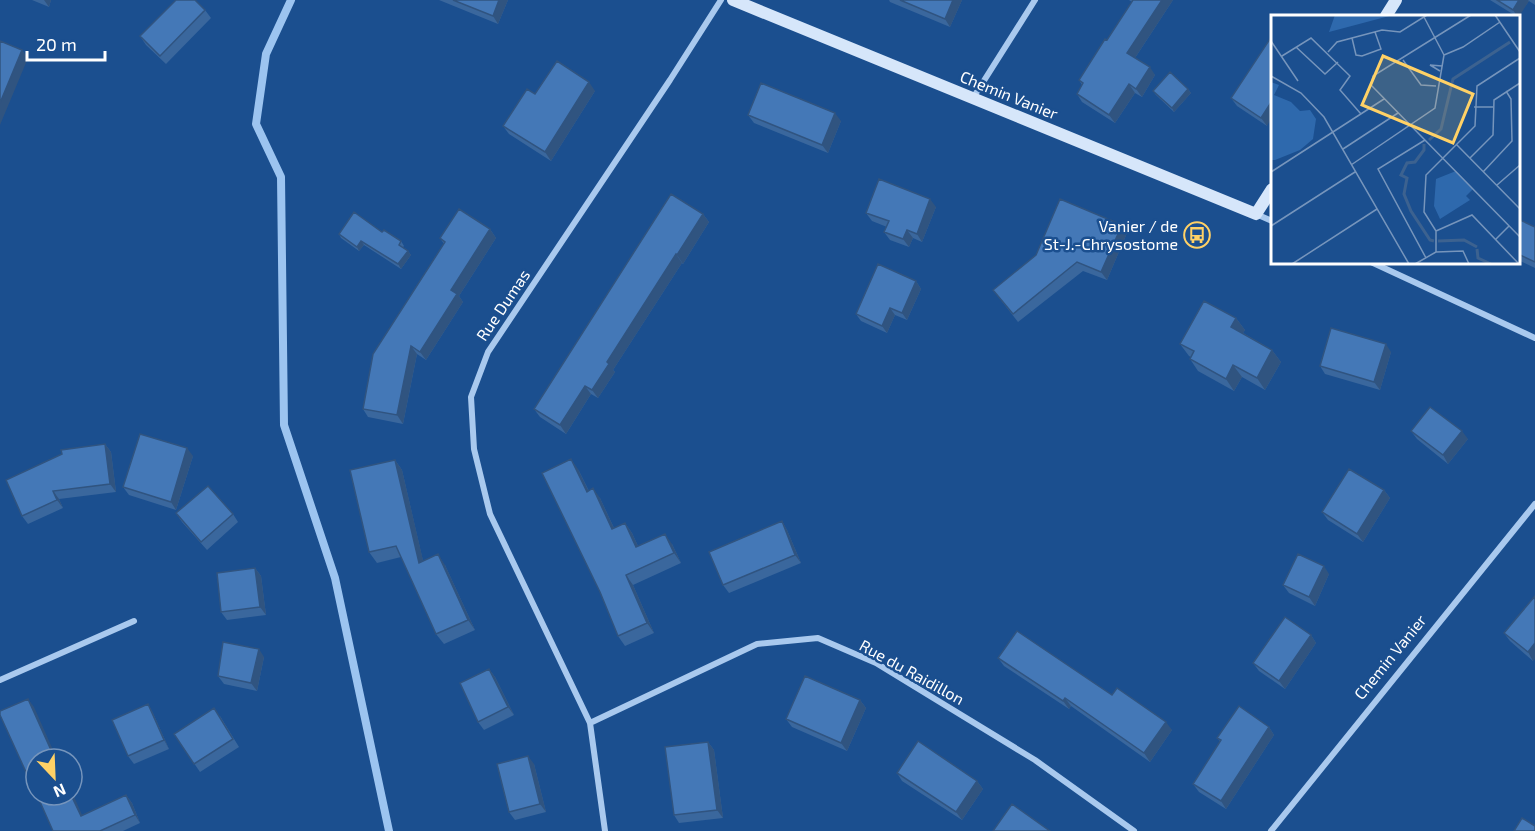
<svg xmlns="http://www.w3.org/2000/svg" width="1535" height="831" font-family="'Exo 2',sans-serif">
	<rect width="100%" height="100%" fill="#1b4f8f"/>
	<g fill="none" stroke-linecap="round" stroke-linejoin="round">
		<path stroke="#9cc4f0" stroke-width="8" d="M 291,0 L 266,54 L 256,124 L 281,177 L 284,425 L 335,578 L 389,831"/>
		<path stroke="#a9c9ee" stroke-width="6" d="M 973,98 L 1035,0
			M 1256,214 L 1272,221
			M 1371,262 L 1535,338
			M 0,680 L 134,621
			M 590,723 L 757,644 L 818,638 L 876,663 L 1035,760 L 1134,831
			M 605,831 L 590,723 L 490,514 L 474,449 L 471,397 L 488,352 L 670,80 L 721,0
			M 1271,831 L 1535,504"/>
		<path stroke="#d6e6fa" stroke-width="12" d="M 733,0 L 1256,214 L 1272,189
			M 1386,16 L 1396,0"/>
	</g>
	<path fill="#3a679d" d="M 32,0 L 51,0 L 49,7 Z
		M 439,0 L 508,0 L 498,24 Z
		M 889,0 L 962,0 L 950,27 L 890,2 Z
		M 1129,0 L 1173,0 L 1135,58 L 1155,75 L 1142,97 L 1135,93 L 1115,123 L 1082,102 L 1077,94 L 1082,85 L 1079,80 L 1107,40 L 1132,2 Z
		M 1490,0 L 1535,0 L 1535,5 L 1529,1 L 1518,16 L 1516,16 Z
		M 205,10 L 211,18 L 166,64 L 146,45 L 140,36 Z
		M 1272,36 L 1267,126 L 1237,106 L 1231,98 Z
		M 1188,89 L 1191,93 L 1174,112 L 1156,95 L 1153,91 Z
		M 595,91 L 551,161 L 509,134 L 503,126 L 535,94 Z
		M 748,115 L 841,121 L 828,153 L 754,123 Z
		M 936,207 L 922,242 L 913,238 L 909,247 L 890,240 L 884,232 L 887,227 L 872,221 L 866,213 Z
		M 703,214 L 709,222 L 683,264 L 682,263 L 613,370 L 615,372 L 598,398 L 591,394 L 566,434 L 540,417 L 534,409 Z
		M 1518,219 L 1535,227 L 1535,268 L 1518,260 Z
		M 1122,225 L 1127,233 L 1107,280 L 1083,271 L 1018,322 L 993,290 Z
		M 490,229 L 496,238 L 459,296 L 463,302 L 426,360 L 417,354 L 403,424 L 368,417 L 363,409 L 444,244 L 440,238 Z
		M 382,232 L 401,241 L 404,246 L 403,247 L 408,251 L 411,255 L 401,269 L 364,245 L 359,251 L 341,238 L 339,234 Z
		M 916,281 L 921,289 L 907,320 L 895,315 L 887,333 L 861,321 L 856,314 Z
		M 1236,318 L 1245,330 L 1243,333 L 1272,350 L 1281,362 L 1265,390 L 1242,377 L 1234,391 L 1198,371 L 1190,359 L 1191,357 L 1189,356 L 1180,344 Z
		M 1391,352 L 1380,390 L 1325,374 L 1320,366 Z
		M 1411,431 L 1468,439 L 1448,464 L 1417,439 Z
		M 105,444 L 111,452 L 116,492 L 59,499 L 63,508 L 28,524 L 22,516 Z
		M 193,456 L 176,510 L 129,495 L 123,487 Z
		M 395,460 L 402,470 L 423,561 L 445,565 L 475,630 L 444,644 L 436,634 L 401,557 L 377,563 L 369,552 Z
		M 578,469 L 589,491 L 600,498 L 614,528 L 625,523 L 632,533 L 638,546 L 672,544 L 681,563 L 633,585 L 654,633 L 625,646 L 618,636 Z
		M 1384,490 L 1390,498 L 1363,542 L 1328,520 L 1322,512 Z
		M 176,513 L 233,514 L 238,522 L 207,550 L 182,522 Z
		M 782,521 L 787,530 L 801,563 L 729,593 L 723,585 Z
		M 255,568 L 261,576 L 266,615 L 227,620 L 221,612 Z
		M 1329,574 L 1315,606 L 1289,593 L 1283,585 Z
		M 1535,596 L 1533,661 L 1510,641 L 1504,633 Z
		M 1311,635 L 1316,643 L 1285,689 L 1259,671 L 1253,663 Z
		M 264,657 L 257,691 L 224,684 L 218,676 Z
		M 998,658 L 1112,695 L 1172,730 L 1150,762 L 1071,706 L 1069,709 L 1004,666 Z
		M 489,669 L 495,677 L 514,715 L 484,730 L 478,722 Z
		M 860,700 L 866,708 L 847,751 L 792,727 L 786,719 Z
		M 148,704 L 153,713 L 169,749 L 134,764 L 128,756 Z
		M 220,716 L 239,747 L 200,772 L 174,734 Z
		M 1269,727 L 1274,735 L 1226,809 L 1199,792 L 1193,784 L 1220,741 L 1217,738 Z
		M 708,742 L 714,750 L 723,818 L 679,823 L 674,815 Z
		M 534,764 L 546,812 L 515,820 L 509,812 Z
		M 897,773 L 977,781 L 983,789 L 962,820 L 902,781 Z
		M 126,795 L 132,803 L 140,823 L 123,831 L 53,831 L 82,815 Z"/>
	<path fill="#305480" d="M 44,0 L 51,0 L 49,7 Z
		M 499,0 L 508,0 L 498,24 L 493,16 Z
		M 953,0 L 962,0 L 950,27 L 945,19 Z
		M 1162,0 L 1173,0 L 1133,61 L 1127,53 Z
		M 1519,0 L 1528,0 L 1529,1 L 1518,18 L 1518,16 L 1517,16 L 1513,10 Z
		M 22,50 L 28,58 L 0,125 L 0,103 Z
		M 1150,67 L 1155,75 L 1142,97 L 1136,89 Z
		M 589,82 L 595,91 L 551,161 L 545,152 Z
		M 1129,84 L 1135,93 L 1115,123 L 1109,115 Z
		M 1188,89 L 1191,93 L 1174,112 L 1172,108 Z
		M 1272,101 L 1272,117 L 1267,126 L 1261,118 Z
		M 835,113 L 841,121 L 828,153 L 822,145 Z
		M 930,199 L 936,207 L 922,242 L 917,234 Z
		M 703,214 L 709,222 L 683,264 L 677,255 Z
		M 1122,225 L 1127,233 L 1107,280 L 1101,272 Z
		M 490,229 L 496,238 L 459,296 L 463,302 L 426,360 L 420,352 L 451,290 Z
		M 907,230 L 913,238 L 909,247 L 903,239 Z
		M 361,241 L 364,245 L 359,251 L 357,247 Z
		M 408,251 L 411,255 L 401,269 L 398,264 Z
		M 676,254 L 682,263 L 613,370 L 615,372 L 598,398 L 592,390 L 607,362 Z
		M 916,281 L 921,289 L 907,320 L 902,313 Z
		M 890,308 L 895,315 L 887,333 L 882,326 Z
		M 1236,318 L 1245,330 L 1239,339 L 1231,327 Z
		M 1386,344 L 1391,352 L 1380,390 L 1374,382 Z
		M 411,346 L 417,354 L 403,424 L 397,415 Z
		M 1272,350 L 1281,362 L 1265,390 L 1257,378 Z
		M 1233,365 L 1242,377 L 1234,391 L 1226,379 Z
		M 585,386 L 591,394 L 566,434 L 560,425 Z
		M 1462,431 L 1468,439 L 1448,464 L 1443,455 Z
		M 105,444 L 111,452 L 116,492 L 110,484 Z
		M 187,448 L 193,456 L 176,510 L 171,502 Z
		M 571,459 L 578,469 L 594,502 L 587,492 Z
		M 395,460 L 402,470 L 426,573 L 419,563 Z
		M 593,488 L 600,498 L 619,539 L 612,529 Z
		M 1384,490 L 1390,498 L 1363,542 L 1357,534 Z
		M 53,491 L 59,499 L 63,508 L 57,500 Z
		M 782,521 L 787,530 L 801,563 L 795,555 Z
		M 625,523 L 632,533 L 643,557 L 636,547 Z
		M 665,534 L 672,544 L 681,563 L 674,553 Z
		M 438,554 L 445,565 L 475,630 L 468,620 Z
		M 1324,566 L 1329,574 L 1315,606 L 1309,597 Z
		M 255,568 L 261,576 L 266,615 L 260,607 Z
		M 626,575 L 633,585 L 654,633 L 647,623 Z
		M 1311,635 L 1316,643 L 1285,689 L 1279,681 Z
		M 1535,643 L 1535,659 L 1533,661 L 1528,652 Z
		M 259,649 L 264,657 L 257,691 L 251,683 Z
		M 489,669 L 495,677 L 514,715 L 508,707 Z
		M 1065,698 L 1071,706 L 1069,709 L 1063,701 Z
		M 28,699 L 34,707 L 57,759 L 55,759 Z
		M 860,700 L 866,708 L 847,751 L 841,743 Z
		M 148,704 L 153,713 L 169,749 L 164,740 Z
		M 1166,722 L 1172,730 L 1150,762 L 1144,753 Z
		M 1269,727 L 1274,735 L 1226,809 L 1221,801 Z
		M 708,742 L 714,750 L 723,818 L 717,810 Z
		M 528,756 L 534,764 L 546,812 L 540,804 Z
		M 977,781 L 983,789 L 962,820 L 956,812 Z
		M 72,792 L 86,824 L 81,816 L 71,795 Z
		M 126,795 L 132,803 L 140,823 L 135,815 Z"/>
	<path fill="#4478b7" stroke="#305480" stroke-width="1.5" d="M 176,0 L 195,0 L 205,10 L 160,56 L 140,36 Z
		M 453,0 L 499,0 L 493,16 Z
		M 900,0 L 953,0 L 945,19 Z
		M 1133,0 L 1162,0 L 1127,53 L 1150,67 L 1136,89 L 1129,84 L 1109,115 L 1077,94 L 1083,83 L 1079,80 L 1105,39 L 1107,40 Z
		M 1497,0 L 1519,0 L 1513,10 Z
		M 1272,36 L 1272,101 L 1261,118 L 1231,98 Z
		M 0,41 L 22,50 L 0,103 Z
		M 557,61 L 589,82 L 545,152 L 503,126 L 527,89 L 535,94 Z
		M 1170,72 L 1188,89 L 1172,108 L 1153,91 Z
		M 761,83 L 835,113 L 822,145 L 748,115 Z
		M 879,179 L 930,199 L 917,234 L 907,230 L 903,239 L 884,232 L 889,221 L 866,213 Z
		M 671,194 L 703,214 L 677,255 L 676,254 L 607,362 L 609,364 L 592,390 L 585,386 L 560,425 L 534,409 Z
		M 1060,199 L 1122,225 L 1101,272 L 1077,262 L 1013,314 L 993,290 L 1036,255 Z
		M 459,209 L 490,229 L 451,290 L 457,294 L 420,352 L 411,346 L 397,415 L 363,409 L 373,354 L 445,242 L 440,238 Z
		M 354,212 L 382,232 L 384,230 L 401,241 L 399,245 L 408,251 L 398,264 L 361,241 L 357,247 L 339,234 Z
		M 1518,219 L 1535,227 L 1535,262 L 1518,254 Z
		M 878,264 L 916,281 L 902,313 L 890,308 L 882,326 L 856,314 Z
		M 1204,301 L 1236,318 L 1231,327 L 1272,350 L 1257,378 L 1233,365 L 1226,379 L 1190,359 L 1194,351 L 1180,344 Z
		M 1331,328 L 1386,344 L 1374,382 L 1320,366 Z
		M 1430,407 L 1462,431 L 1443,455 L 1411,431 Z
		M 140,434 L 187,448 L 171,502 L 123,487 Z
		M 105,444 L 110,484 L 53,491 L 57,500 L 22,516 L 6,480 L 62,454 L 61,450 Z
		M 571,459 L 587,492 L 593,488 L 612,529 L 625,523 L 636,547 L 665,534 L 674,553 L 626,575 L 647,623 L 618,636 L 600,592 L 542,473 Z
		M 395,460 L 419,563 L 438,554 L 468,620 L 436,634 L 396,546 L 369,552 L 350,470 Z
		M 1349,469 L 1384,490 L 1357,534 L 1322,512 Z
		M 208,486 L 233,514 L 201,542 L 176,513 Z
		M 782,521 L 795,555 L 723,585 L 709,552 Z
		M 1298,554 L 1324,566 L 1309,597 L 1283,585 Z
		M 255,568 L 260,607 L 221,612 L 217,573 Z
		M 1535,596 L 1535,643 L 1528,652 L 1504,633 Z
		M 1285,617 L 1311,635 L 1279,681 L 1253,663 Z
		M 1017,631 L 1112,695 L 1117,688 L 1166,722 L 1144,753 L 1065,698 L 1063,701 L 998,658 Z
		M 223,642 L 259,649 L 251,683 L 218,676 Z
		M 489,669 L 508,707 L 478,722 L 460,683 Z
		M 805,676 L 860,700 L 841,743 L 786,719 Z
		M 28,699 L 55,759 L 36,759 L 36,794 L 0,715 L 0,711 Z
		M 148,704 L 164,740 L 128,756 L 112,720 Z
		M 1239,706 L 1269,727 L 1221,801 L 1193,784 L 1221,740 L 1217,738 Z
		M 214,708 L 233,739 L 194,764 L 174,734 Z
		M 918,741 L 977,781 L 956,812 L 897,773 Z
		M 708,742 L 717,810 L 674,815 L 665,747 Z
		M 528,756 L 540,804 L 509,812 L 497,764 Z
		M 37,795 L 71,795 L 81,816 L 126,795 L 135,815 L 100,831 L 53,831 Z
		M 1012,804 L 1050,831 L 993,831 Z
		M 1522,818 L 1535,826 L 1535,831 L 1514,831 Z"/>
	<defs>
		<g id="bus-ring" transform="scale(1.35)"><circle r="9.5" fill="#1b4f8f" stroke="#ffd166" stroke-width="1.5"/><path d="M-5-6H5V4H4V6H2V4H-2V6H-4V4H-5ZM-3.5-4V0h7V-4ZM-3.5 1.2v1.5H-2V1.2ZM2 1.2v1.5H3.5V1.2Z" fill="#ffd166"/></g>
	</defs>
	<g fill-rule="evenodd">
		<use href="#bus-ring" x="1197" y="235"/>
	</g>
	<g text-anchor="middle" stroke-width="5" stroke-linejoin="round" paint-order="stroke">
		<g font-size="16" fill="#fff" stroke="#1b4f8f">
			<text transform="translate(1009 95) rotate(22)" y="6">Chemin Vanier</text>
			<text transform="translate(503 305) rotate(-56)" y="6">Rue Dumas</text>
			<text transform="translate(1390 657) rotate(-51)" y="6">Chemin Vanier</text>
			<text transform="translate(912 672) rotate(29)" y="6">Rue du Raidillon</text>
		</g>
		<g font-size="16" fill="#fff" stroke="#1b4f8f" text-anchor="end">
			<text x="1178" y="232">Vanier / de<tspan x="1178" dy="18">St-J.-Chrysostome</tspan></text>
		</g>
	</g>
	<g transform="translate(1271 15)">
		<rect width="249" height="249" fill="#1b4f8f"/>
		<path d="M 64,0 L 122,0 L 58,17 ZM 0,67 L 8,70 L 3,80 L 20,87 L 29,96 L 39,95 L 45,104 L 42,124 L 29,135 L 4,145 L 0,145 ZM 185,156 L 202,174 L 195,181 L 199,185 L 169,204 L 163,191 L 165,164 Z" fill="#2e69ad"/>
		<path fill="none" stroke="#3c6290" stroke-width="3" d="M 158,125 L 170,114 L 182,64 L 239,27M 153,129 L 153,135 L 144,147 L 136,148 L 130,160 L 136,163 L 133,179 L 140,196 L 159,225 L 163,226M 167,226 L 193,225 L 206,232M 206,234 L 207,243 L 220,249"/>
		<path fill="none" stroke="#7695bc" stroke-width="1.5" d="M 200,0 L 102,61 L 100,70 L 249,222M 224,0 L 249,37M 81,23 L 85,40 L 91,41 L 110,34 L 104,17M 0,26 L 27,66M 25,32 L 54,59 L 67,47M 57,37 L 66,27 L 111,15 L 129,17 L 156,0M 173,40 L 192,32 L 229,7M 11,41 L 40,23 L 79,61 L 69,75 L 90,99M 132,45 L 150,70 L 165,71M 169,56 L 159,50 L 171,51M 0,61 L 30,78 L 53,102 L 138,249M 203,92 L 222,92M 154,125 L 107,154 L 155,243M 185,129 L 249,194M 72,134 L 127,98M 199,143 L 222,120 L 223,85 L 249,68M 80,150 L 164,93 L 173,40 L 153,2M 0,157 L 113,84M 212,157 L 241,126 L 240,84 L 235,76M 226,170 L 249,150M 0,211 L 84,157M 165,216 L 201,200 L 248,249M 224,225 L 238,211M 165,237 L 192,236 L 198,249M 21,249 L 106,194M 144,249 L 165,237 L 165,216 L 153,197 L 155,160 L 204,111 L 206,71 L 249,43"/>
		<path fill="#ffd166" fill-opacity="0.15" stroke="#ffd166" stroke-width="3" d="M 112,41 L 202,79 L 182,128 L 91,90 Z"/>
		<rect width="249" height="249" fill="none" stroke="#fff" stroke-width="3"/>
	</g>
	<g transform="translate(54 777) rotate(157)"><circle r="28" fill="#1b4f8f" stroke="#7695bc" stroke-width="1.5"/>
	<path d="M0-4.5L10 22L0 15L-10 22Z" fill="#ffd166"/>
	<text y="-9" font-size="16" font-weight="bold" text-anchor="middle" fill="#ffffff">N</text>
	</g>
	<path d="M27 51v9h78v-9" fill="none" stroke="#ffffff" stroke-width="3"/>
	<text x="36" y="51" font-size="18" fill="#ffffff" stroke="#1b4f8f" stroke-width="4.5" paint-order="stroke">20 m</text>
</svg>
